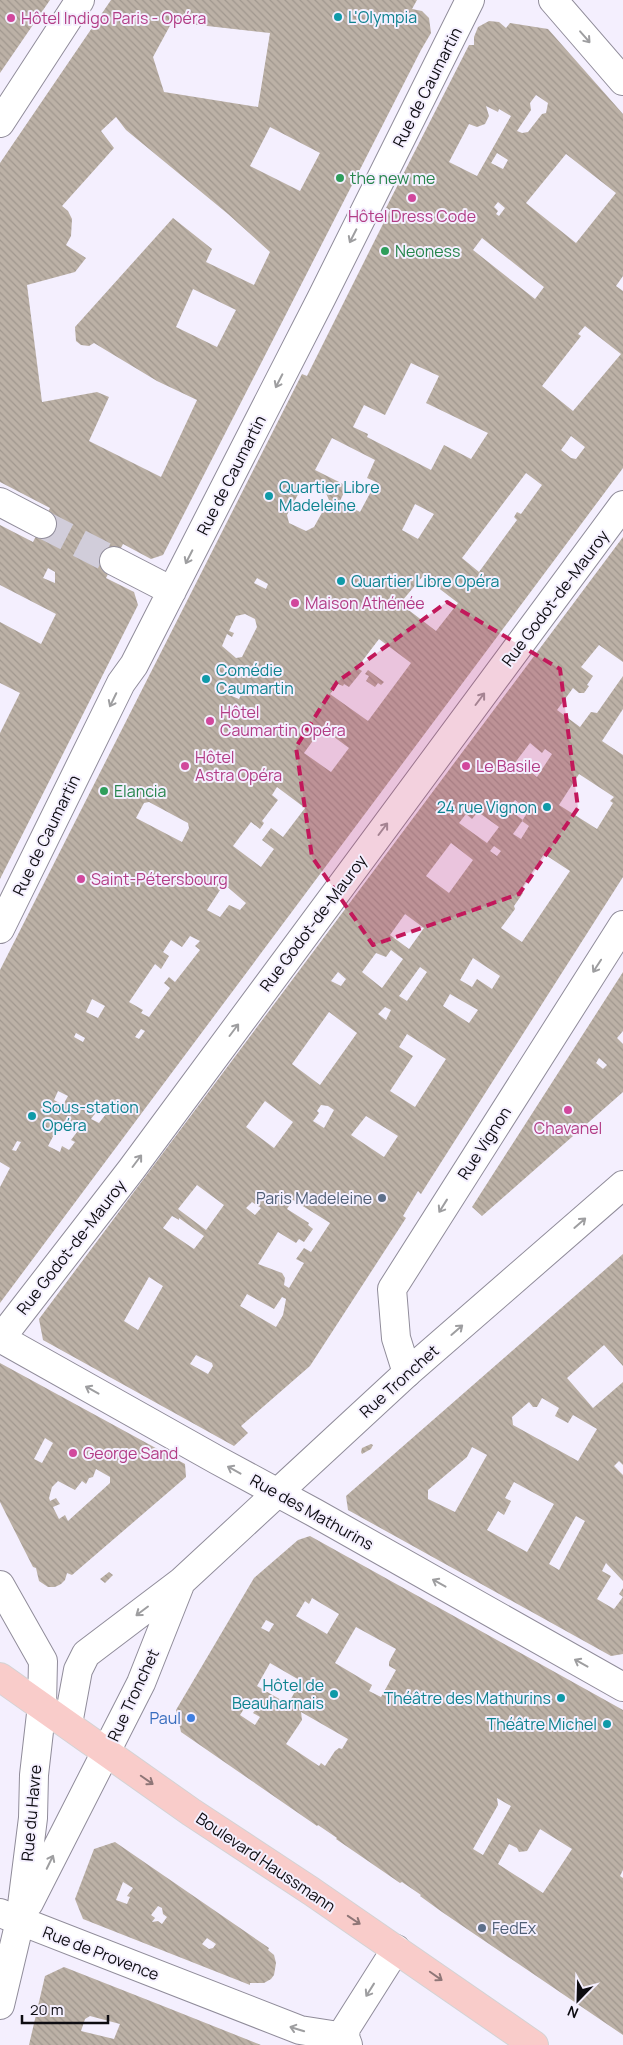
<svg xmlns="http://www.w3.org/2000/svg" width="623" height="2045" font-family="Manrope,sans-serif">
	<defs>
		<pattern id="building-back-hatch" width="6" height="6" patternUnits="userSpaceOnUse" patternTransform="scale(1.25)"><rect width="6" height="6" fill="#bcb1a6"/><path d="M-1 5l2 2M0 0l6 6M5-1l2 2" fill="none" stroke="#a0978e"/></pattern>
	</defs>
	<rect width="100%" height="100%" fill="#f4effe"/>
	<path fill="url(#building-back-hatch)" fill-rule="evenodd" d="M 0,0 L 50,0 L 0,73 Z
		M 111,0 L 417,0 L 412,9 L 422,11 L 429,18 L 431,33 L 421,50 L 163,555 L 151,559 L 123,544 L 106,578 L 134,592 L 138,605 L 0,879 L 0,733 L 20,693 L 0,683 L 0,622 L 41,644 L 56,614 L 0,585 L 0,525 L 33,542 L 50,508 L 0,482 L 0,163 ZM 172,22 L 270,33 L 258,107 L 164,92 L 153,57 ZM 116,117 L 126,130 L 228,214 L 270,252 L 254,285 L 206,262 L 212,249 L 173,218 L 75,327 L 76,341 L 81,345 L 89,346 L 94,343 L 157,381 L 197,400 L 161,477 L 89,441 L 109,397 L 97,392 L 42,402 L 27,285 L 75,272 L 86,258 L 66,245 L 71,236 L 72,219 L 68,211 L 62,206 L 114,148 L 101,131 ZM 270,127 L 320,153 L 300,191 L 250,166 ZM 193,289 L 236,310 L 217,347 L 176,327 ZM 48,568 L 55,572 L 55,583 L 43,578 Z
		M 489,21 L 499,22 L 506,28 L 510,23 L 548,29 L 623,114 L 623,276 L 616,286 L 623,291 L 623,468 L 0,1303 L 0,1187 L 10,1168 L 0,1162 L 0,970 L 302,374 L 307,376 L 390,210 L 386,208 L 469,45 L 474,45 L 474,37 L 478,27 ZM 536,95 L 548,103 L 546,113 L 542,114 L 528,132 L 522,133 L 517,131 L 531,110 L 530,103 ZM 486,106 L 498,112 L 499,109 L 511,116 L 477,176 L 449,162 L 469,124 L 477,127 L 485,124 L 489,116 ZM 497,153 L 508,160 L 503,169 L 491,163 ZM 566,154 L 616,193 L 576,243 L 526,203 ZM 498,202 L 505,208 L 499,216 L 496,214 L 498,211 L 494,207 ZM 482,238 L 544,287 L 535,299 L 473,250 ZM 585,326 L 621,354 L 573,411 L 542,386 L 581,336 L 578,334 ZM 411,363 L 439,376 L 426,403 L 488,433 L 471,459 L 444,445 L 431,470 L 367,437 L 368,434 L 353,427 L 364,405 L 385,415 ZM 571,436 L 585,447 L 576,459 L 571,458 L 561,450 ZM 332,438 L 375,460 L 367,478 L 376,482 L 360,512 L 340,501 L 347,486 L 315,470 ZM 526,473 L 542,485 L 521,514 L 517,512 L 514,517 L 517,520 L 479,572 L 462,558 ZM 310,483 L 325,491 L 329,500 L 314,527 L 306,531 L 289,523 L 287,515 L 302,487 ZM 415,504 L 434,514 L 418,539 L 402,530 ZM 423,576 L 458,603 L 436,631 L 402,605 L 402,601 ZM 257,578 L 268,584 L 266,589 L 254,583 ZM 245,614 L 255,619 L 257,627 L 242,657 L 236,658 L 222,646 L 227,634 L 232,637 L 234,633 L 229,631 L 236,616 ZM 379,639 L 411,663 L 368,721 L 330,694 L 338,684 L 343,686 L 344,684 L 349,687 L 362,671 L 357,668 ZM 226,687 L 234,691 L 235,688 L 243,691 L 239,699 L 222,692 ZM 322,728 L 349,748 L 331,772 L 304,753 ZM 277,787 L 305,808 L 283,837 L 271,828 L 262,840 L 274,849 L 261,867 L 233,846 L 251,822 L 260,829 L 264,823 L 262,821 L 278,800 L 272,795 ZM 149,802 L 188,823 L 189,828 L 182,842 L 136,818 L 144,803 ZM 224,884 L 246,903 L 240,910 L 229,905 L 220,917 L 207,910 ZM 190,936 L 200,941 L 195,946 L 200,950 L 175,982 L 169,977 L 164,983 L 170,988 L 149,1017 L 141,1013 L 143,1010 L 129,1002 L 155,964 L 161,969 L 169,956 L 163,952 L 171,940 L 182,947 ZM 92,999 L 105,1006 L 98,1018 L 86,1012 ZM 141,1029 L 145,1031 L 139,1039 L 135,1037 ZM 76,1033 L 85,1038 L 83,1042 L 74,1037 ZM 58,1091 L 68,1096 L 63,1105 L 54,1100 ZM 97,1111 L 101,1111 L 106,1114 L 99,1123 L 91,1119 ZM 66,1121 L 80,1128 L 71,1140 L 75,1142 L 69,1150 L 62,1146 L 60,1152 L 48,1146 L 59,1125 L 63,1127 ZM 17,1141 L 21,1142 L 16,1151 L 12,1150 Z
		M 623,537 L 623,662 L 599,645 L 581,667 L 593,676 L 587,685 L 589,686 L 584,693 L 579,693 L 573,688 L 557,710 L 580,727 L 591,712 L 597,713 L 623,676 L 623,709 L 602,741 L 623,755 L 623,877 L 426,1186 L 421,1194 L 418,1191 L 403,1216 L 406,1218 L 310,1366 L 241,1426 L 248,1433 L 234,1446 L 43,1340 L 39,1319 ZM 530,743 L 542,753 L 545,749 L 552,754 L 537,777 L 527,769 L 522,771 L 514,764 ZM 579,774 L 614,797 L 610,801 L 613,803 L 597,829 L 559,805 ZM 515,800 L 529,810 L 522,821 L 529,826 L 521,839 L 513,834 L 523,820 L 508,809 ZM 478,812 L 499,827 L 487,843 L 459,823 L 466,814 L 472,819 ZM 451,843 L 473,860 L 449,893 L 426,876 ZM 494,846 L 501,851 L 497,856 L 490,851 ZM 544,854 L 570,871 L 522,942 L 501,928 L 515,909 L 514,906 L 523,893 L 520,891 ZM 405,914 L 424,928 L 409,949 L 390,935 ZM 391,950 L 403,959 L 382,988 L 362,972 L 376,953 L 386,957 ZM 473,958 L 500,976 L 492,989 L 477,979 L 472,987 L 460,980 ZM 420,967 L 427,972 L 407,1001 L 399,996 ZM 338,972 L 346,979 L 341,986 L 331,981 ZM 450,994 L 478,1010 L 469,1023 L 443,1006 ZM 385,1007 L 391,1010 L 386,1020 L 378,1014 ZM 329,1012 L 357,1033 L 320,1085 L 292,1064 ZM 407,1034 L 446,1059 L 415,1107 L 390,1091 L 413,1056 L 399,1047 ZM 265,1101 L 293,1122 L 274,1148 L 246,1127 ZM 321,1105 L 328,1106 L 334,1110 L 324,1128 L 313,1121 L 319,1113 L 317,1111 ZM 366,1116 L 398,1136 L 384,1157 L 351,1135 ZM 197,1185 L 224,1205 L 206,1230 L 178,1209 ZM 293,1200 L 330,1223 L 311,1252 L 304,1248 L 296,1259 L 304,1263 L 289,1288 L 284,1285 L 285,1278 L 282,1273 L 258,1264 L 278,1232 L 296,1243 L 299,1239 L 304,1242 L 313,1229 L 308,1225 L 309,1223 L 287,1209 ZM 252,1202 L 261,1208 L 255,1215 L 246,1208 ZM 172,1216 L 179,1220 L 179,1218 L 204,1236 L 194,1249 L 163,1228 ZM 149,1277 L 163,1286 L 138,1330 L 124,1321 ZM 247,1294 L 274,1309 L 282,1297 L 286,1299 L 283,1315 L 276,1327 L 240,1306 ZM 196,1355 L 212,1363 L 213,1366 L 208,1374 L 190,1364 Z
		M 368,670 L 384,682 L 381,685 L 378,683 L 375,687 L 366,681 L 369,676 L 365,674 Z
		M 623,972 L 623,1031 L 617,1038 L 623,1044 L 623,1092 L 482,1216 L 472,1207 ZM 599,1058 L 607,1065 L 603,1069 L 596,1063 Z
		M 623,1254 L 623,1366 L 604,1345 L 567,1378 L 593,1408 L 623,1382 L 623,1465 L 619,1461 L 614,1466 L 623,1475 L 623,1581 L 606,1563 L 602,1571 L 611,1576 L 597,1599 L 614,1609 L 623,1597 L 619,1594 L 623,1588 L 623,1654 L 611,1656 L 348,1510 L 346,1496 ZM 542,1398 L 559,1408 L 555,1416 L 568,1423 L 573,1415 L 597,1429 L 578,1461 L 513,1425 L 512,1417 L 529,1402 L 533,1407 L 537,1407 ZM 472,1447 L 487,1455 L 455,1512 L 428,1499 L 428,1490 L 467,1457 ZM 514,1482 L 554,1504 L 527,1552 L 487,1530 L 498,1511 L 504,1515 L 511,1501 L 505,1498 ZM 576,1516 L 585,1521 L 559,1570 L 549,1564 Z
		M 0,1363 L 185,1464 L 186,1477 L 72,1575 L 67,1573 L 65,1580 L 61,1584 L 55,1587 L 48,1587 L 39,1581 L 36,1568 L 33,1567 L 0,1502 ZM 45,1438 L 53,1443 L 42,1463 L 34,1459 ZM 96,1469 L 110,1477 L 110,1483 L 68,1521 L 65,1515 L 59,1519 L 53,1507 L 60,1504 L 56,1498 L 50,1501 L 49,1498 L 52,1487 L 58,1481 L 75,1490 L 82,1481 L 86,1484 L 89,1478 L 93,1477 Z
		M 371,1444 L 373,1445 L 371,1449 L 362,1454 L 361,1452 L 362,1448 Z
		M 310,1536 L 623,1710 L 623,1870 L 620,1876 L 623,1878 L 623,2035 L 442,1912 L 420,1896 L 421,1895 L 402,1882 L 400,1883 L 336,1839 L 337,1838 L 318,1825 L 317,1826 L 181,1732 L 176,1710 L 254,1578 L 298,1540 ZM 312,1598 L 339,1614 L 327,1634 L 296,1616 L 305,1601 L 309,1604 ZM 266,1620 L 274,1624 L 269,1632 L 261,1628 ZM 356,1627 L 396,1649 L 389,1662 L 389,1666 L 396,1670 L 381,1697 L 369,1691 L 372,1685 L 335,1663 ZM 270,1663 L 301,1681 L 288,1704 L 257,1686 ZM 247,1704 L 256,1709 L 253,1713 L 260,1717 L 255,1725 L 240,1715 ZM 301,1712 L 348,1739 L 342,1749 L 339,1748 L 335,1751 L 325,1766 L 321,1763 L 319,1766 L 286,1744 L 302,1720 ZM 497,1798 L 511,1806 L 483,1855 L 473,1849 L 498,1805 ZM 540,1829 L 572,1849 L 543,1893 L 498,1864 L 509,1844 L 517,1848 L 519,1852 L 527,1851 Z
		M 109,1572 L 113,1575 L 105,1583 L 100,1579 Z
		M 115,1842 L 269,1948 L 268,1950 L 274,1955 L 276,1963 L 274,1975 L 271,1979 L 264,1983 L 250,1983 L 250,1985 L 83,1919 L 75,1899 L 94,1849 ZM 123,1882 L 133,1888 L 127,1896 L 130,1897 L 127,1904 L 116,1900 ZM 158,1906 L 162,1908 L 163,1914 L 167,1917 L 162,1924 L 158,1921 L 152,1922 L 155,1918 L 151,1915 ZM 207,1938 L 216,1944 L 213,1948 L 209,1949 L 202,1944 Z
		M 64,1967 L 163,2006 L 261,2045 L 29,2045 L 45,1976 ZM 90,2016 L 120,2024 L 114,2039 L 81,2031 L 85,2019 Z"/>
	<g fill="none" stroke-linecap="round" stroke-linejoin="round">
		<path stroke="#d1cdda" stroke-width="28" stroke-dasharray="28 14" stroke-linecap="butt" d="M 42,524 L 114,561"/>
		<g stroke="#908c9a" stroke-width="30">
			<path id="street" d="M 553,0 L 623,81
				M 0,123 L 80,0
				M 0,502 L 42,524
				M 114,561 L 172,591
				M 0,929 L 121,683 L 134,665 L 322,297 L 470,0
				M 0,1338 L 217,1460 L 315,1513 L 623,1687
				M 1,1338 L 131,1170 L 623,505
				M 407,1373 L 396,1338 L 392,1289 L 623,925
				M 0,1913 L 300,2030 L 345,2037"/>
		</g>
		<g stroke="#908c9a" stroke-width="30">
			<path id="secondary" d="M 0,1585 L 43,1661 L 42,1705 L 34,1775 L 33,1818 L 20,1921 L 0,2005
				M 68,1724 L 78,1670 L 86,1654 L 181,1582 L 407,1373 L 623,1185
				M 29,1903 L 141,1683 L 181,1582
				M 348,2045 L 345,2037 L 346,2028 L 396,1949"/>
		</g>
		<g stroke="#d3d3d4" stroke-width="30">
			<path id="primary" d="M 0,1677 L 191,1812 L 311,1891 L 534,2045"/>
		</g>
		<use href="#street" stroke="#fff" stroke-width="28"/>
		<use href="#secondary" stroke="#fff" stroke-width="28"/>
		<use href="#primary" stroke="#f9ccca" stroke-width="28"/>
	</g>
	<defs><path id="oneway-shaft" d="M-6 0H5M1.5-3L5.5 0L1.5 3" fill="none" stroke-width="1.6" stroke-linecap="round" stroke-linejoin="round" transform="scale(1.25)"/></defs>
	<g stroke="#9e9ea0">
		<use href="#oneway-shaft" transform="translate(585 37) rotate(49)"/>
		<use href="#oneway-shaft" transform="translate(353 236) rotate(117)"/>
		<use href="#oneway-shaft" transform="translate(279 381) rotate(117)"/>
		<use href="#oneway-shaft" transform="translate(189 557) rotate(117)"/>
		<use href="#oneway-shaft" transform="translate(480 699) rotate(-53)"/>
		<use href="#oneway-shaft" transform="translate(113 700) rotate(116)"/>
		<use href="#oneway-shaft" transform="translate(383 829) rotate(-53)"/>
		<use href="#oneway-shaft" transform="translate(597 966) rotate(123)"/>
		<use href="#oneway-shaft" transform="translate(234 1030) rotate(-53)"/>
		<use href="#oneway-shaft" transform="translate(137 1161) rotate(-53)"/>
		<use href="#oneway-shaft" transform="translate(443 1206) rotate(122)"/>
		<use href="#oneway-shaft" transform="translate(580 1223) rotate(-41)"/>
		<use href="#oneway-shaft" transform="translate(457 1330) rotate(-41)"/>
		<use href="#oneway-shaft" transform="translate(92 1390) rotate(-151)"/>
		<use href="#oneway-shaft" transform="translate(234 1470) rotate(-151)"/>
		<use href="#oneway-shaft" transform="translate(439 1583) rotate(-151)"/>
		<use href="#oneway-shaft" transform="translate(142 1611) rotate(143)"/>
		<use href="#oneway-shaft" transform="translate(581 1663) rotate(-151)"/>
		<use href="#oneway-shaft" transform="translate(50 1862) rotate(-64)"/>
		<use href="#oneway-shaft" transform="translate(370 1990) rotate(122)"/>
		<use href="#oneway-shaft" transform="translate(297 2029) rotate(-163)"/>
	</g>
	<g stroke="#8f7677">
		<use href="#oneway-shaft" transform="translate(147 1780) rotate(35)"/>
		<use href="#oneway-shaft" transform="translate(354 1920) rotate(34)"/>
		<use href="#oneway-shaft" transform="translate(436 1976) rotate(35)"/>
	</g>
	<path fill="#c2185b" fill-opacity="0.2" stroke="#c2185b" stroke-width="4" stroke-dasharray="10 6" stroke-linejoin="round" d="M 447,602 L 560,669 L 578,808 L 519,894 L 373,945 L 312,857 L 296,747 L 337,682 Z"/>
	<g fill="#0f9aa8" stroke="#f4effe" stroke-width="2">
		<circle cx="338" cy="17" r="5"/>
		<circle cx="269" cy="496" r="5"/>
		<circle cx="341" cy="581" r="5"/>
		<circle cx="206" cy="679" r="5"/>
		<circle cx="547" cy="807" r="5"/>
		<circle cx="32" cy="1116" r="5"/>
		<circle cx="334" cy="1694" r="5"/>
		<circle cx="561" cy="1698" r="5"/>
		<circle cx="607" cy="1724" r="5"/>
	</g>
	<g fill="#d1479c" stroke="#f4effe" stroke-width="2">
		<circle cx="11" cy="18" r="5"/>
		<circle cx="412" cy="198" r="5"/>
		<circle cx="295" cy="603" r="5"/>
		<circle cx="210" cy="721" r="5"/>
		<circle cx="185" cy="766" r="5"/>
		<circle cx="466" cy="766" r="5"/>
		<circle cx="81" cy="879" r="5"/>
		<circle cx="568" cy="1110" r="5"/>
		<circle cx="73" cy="1453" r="5"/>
	</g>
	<g fill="#2e9e5b" stroke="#f4effe" stroke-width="2">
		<circle cx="340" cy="178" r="5"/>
		<circle cx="385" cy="251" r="5"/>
		<circle cx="104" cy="791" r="5"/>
	</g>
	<g fill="#5c6f8a" stroke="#f4effe" stroke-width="2">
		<circle cx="382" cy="1198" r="5"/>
		<circle cx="482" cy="1928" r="5"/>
	</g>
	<circle fill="#3f7fe0" stroke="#f4effe" stroke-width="2" cx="191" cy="1718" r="5"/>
	<g text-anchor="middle" stroke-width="4" stroke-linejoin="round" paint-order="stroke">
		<g font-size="16" fill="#0d838f" stroke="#f4effe" text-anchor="start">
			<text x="348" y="23">L'Olympia</text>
			<text x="279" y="493">Quartier Libre<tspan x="279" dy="18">Madeleine</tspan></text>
			<text x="351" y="587">Quartier Libre Opéra</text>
			<text x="216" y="676">Comédie<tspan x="216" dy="18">Caumartin</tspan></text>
			<text x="537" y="813" text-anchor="end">24 rue Vignon</text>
			<text x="42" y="1113">Sous-station<tspan x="42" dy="18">Opéra</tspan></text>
			<text x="324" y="1691" text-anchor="end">Hôtel de<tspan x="324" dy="18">Beauharnais</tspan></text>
			<text x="551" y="1704" text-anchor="end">Théâtre des Mathurins</text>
			<text x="597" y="1730" text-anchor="end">Théâtre Michel</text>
		</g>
		<g font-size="16" fill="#b23c85" stroke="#f4effe" text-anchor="start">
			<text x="21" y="24">Hôtel Indigo Paris - Opéra</text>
			<text x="412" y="222" text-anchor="middle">Hôtel Dress Code</text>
			<text x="305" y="609">Maison Athénée</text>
			<text x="220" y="718">Hôtel<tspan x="220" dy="18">Caumartin Opéra</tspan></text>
			<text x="195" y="763">Hôtel<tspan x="195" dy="18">Astra Opéra</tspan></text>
			<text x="476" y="772">Le Basile</text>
			<text x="91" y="885">Saint-Pétersbourg</text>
			<text x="568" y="1134" text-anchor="middle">Chavanel</text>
			<text x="83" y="1459">George Sand</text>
		</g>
		<g font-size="16" fill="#0d0c11" stroke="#f4effe">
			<text transform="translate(427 87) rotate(-63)" y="6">Rue de Caumartin</text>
			<text transform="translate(231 475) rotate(-63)" y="6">Rue de Caumartin</text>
			<text transform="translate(555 598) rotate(-53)" y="6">Rue Godot-de-Mauroy</text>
			<text transform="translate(46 835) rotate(-64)" y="6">Rue de Caumartin</text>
			<text transform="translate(313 923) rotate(-53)" y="6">Rue Godot-de-Mauroy</text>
			<text transform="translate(484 1143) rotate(-57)" y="6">Rue Vignon</text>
			<text transform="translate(71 1247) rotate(-52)" y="6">Rue Godot-de-Mauroy</text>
			<text transform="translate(399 1381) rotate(-42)" y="6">Rue Tronchet</text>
			<text transform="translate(312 1512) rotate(29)" y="6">Rue des Mathurins</text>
			<text transform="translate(133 1695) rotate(-65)" y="6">Rue Tronchet</text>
			<text transform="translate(31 1813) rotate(-85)" y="6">Rue du Havre</text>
			<text transform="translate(266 1862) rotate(34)" y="6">Boulevard Haussmann</text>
			<text transform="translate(101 1953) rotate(21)" y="6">Rue de Provence</text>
		</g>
		<g font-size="16" fill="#27864d" stroke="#f4effe" text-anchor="start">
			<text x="350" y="184">the new me</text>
			<text x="395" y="257">Neoness</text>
			<text x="114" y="797">Elancia</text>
		</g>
		<g font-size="16" fill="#4e5e75" stroke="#f4effe" text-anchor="end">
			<text x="372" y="1204">Paris Madeleine</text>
			<text x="492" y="1934" text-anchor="start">FedEx</text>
		</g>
		<g font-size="16" fill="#366cbe" stroke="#f4effe" text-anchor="end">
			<text x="181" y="1724">Paul</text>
		</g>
	</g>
	<g transform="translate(578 2000) rotate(203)" stroke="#f4effe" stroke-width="4" paint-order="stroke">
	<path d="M0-4L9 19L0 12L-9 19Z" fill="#0d0c11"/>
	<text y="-8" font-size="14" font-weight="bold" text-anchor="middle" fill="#0d0c11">N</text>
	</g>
	<path d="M22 2015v8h86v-8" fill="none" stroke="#0d0c11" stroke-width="2.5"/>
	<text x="30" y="2015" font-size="15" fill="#0d0c11" stroke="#f4effe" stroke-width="4" paint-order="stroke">20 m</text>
</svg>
